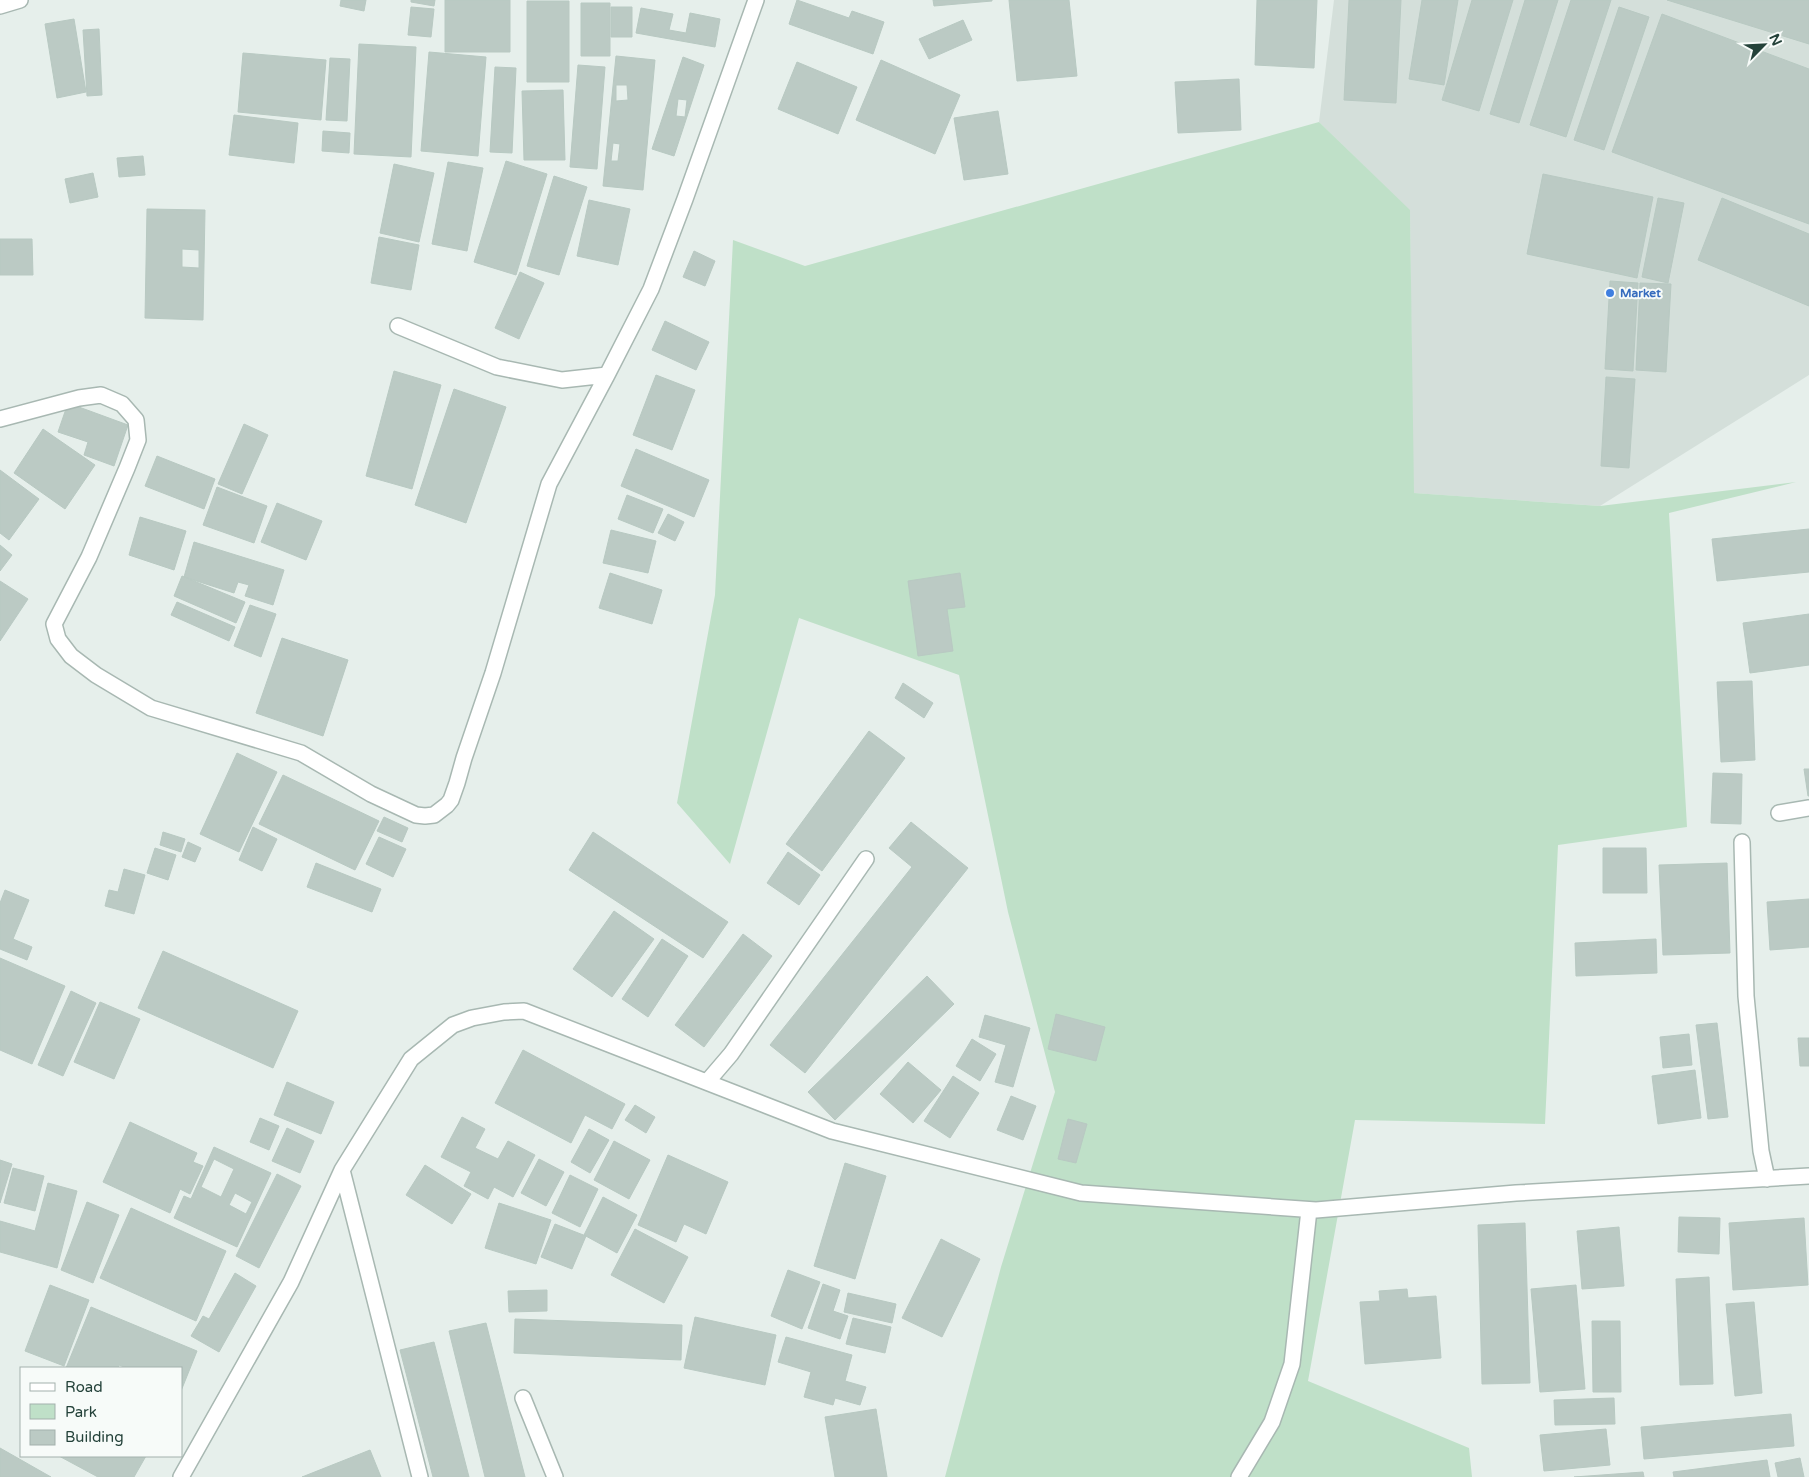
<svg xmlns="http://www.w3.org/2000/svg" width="1809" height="1477" font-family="'Varela Round',sans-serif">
	<rect width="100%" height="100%" fill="#e6efeb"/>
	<path fill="#d4dfda" d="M 1334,0 L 1809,0 L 1809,375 L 1600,506 L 1413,493 L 1410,211 L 1319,122 Z"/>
	<path fill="#bfe0c8" d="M 1319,122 L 1410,210 L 1414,493 L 1600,506 L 1796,482 L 1669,513 L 1687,827 L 1558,845 L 1545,1124 L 1355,1120 L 1308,1381 L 1469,1448 L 1472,1477 L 945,1477 L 1001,1267 L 1055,1092 L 1008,912 L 959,675 L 799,618 L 730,864 L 677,803 L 715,595 L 733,240 L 805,266 Z"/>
	<path fill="#bbcac4" stroke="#b8c9c2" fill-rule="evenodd" d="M 341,0 L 366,0 L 364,11 L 340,6 Z
		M 411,0 L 435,0 L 434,6 L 411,2 Z
		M 445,0 L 510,0 L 510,52 L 445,52 Z
		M 797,0 L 849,18 L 852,11 L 884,22 L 873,54 L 789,24 Z
		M 933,0 L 992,0 L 992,1 L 934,6 Z
		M 1009,0 L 1069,0 L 1077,76 L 1017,81 Z
		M 1257,0 L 1317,0 L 1314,68 L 1255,65 Z
		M 1349,0 L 1401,0 L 1396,103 L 1344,100 Z
		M 1422,0 L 1458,0 L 1444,85 L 1409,79 Z
		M 1472,0 L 1513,0 L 1479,111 L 1442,100 Z
		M 1525,0 L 1558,0 L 1519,123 L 1490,114 Z
		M 1571,0 L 1611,0 L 1566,137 L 1530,125 Z
		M 1667,0 L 1809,0 L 1809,44 Z
		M 527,1 L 569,1 L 569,82 L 527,82 Z
		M 581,3 L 610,3 L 610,56 L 581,56 Z
		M 411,7 L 434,9 L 431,37 L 408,35 Z
		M 611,7 L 632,7 L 632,37 L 611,37 Z
		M 1619,7 L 1649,17 L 1604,150 L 1574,140 Z
		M 641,8 L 673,14 L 669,30 L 686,33 L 690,13 L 720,19 L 715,47 L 636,33 Z
		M 1662,14 L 1809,69 L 1809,224 L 1612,152 Z
		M 74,19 L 86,92 L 57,98 L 45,24 Z
		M 963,20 L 972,40 L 929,59 L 919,39 Z
		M 99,29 L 102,95 L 87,96 L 83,30 Z
		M 359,44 L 416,47 L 411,157 L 354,154 Z
		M 429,52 L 486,57 L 478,156 L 421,151 Z
		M 243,53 L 326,60 L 321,120 L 238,112 Z
		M 616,56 L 655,60 L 643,190 L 603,186 ZM 616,85 L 627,85 L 628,100 L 616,101 ZM 613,143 L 620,144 L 618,161 L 611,161 Z
		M 683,57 L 704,65 L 674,156 L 652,149 ZM 678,99 L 687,100 L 685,117 L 676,116 Z
		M 330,58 L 350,59 L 347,121 L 326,120 Z
		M 881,60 L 960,95 L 935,154 L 856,120 Z
		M 797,62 L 857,87 L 838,134 L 778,109 Z
		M 578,65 L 605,67 L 597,169 L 570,167 Z
		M 495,67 L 516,68 L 512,153 L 490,152 Z
		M 1239,79 L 1241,130 L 1178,133 L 1175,82 Z
		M 563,90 L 565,160 L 524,160 L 522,91 Z
		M 998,111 L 1008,174 L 964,180 L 954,118 Z
		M 234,115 L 298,123 L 294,163 L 229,155 Z
		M 323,131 L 350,133 L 349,153 L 322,151 Z
		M 143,156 L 145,175 L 119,177 L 117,158 Z
		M 506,161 L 547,174 L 516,275 L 474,262 Z
		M 448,162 L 483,168 L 467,251 L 432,244 Z
		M 394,164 L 434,173 L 419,242 L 380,233 Z
		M 93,173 L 98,197 L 70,203 L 65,179 Z
		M 1543,174 L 1653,197 L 1637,278 L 1527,254 Z
		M 554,176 L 587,187 L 559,275 L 527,266 Z
		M 1658,198 L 1684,203 L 1668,283 L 1642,277 Z
		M 1722,198 L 1809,234 L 1809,306 L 1698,260 Z
		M 589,200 L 630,209 L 618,265 L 577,256 Z
		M 147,209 L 205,210 L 203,320 L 145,318 ZM 182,249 L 199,250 L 199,268 L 182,267 Z
		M 379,237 L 419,245 L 411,290 L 371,283 Z
		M 0,239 L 32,239 L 33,275 L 0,275 Z
		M 694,251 L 715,261 L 705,286 L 683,277 Z
		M 520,272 L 544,283 L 519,339 L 495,328 Z
		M 1610,281 L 1638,283 L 1633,371 L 1605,369 Z
		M 1640,283 L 1671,284 L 1666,372 L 1636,370 Z
		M 665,321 L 709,342 L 696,370 L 652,350 Z
		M 394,371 L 441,385 L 412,489 L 366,476 Z
		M 656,375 L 695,390 L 672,450 L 633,435 Z
		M 1606,377 L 1635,379 L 1629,468 L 1601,466 Z
		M 454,389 L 506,407 L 466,523 L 415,505 Z
		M 68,403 L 128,425 L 114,466 L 84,455 L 88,442 L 58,432 Z
		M 244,424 L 268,435 L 242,494 L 218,484 Z
		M 43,429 L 95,465 L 65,509 L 14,473 Z
		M 636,449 L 709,480 L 694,517 L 621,486 Z
		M 157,456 L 215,479 L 204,509 L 145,486 Z
		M 0,470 L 39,499 L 9,540 L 0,533 Z
		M 217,487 L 267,506 L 254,543 L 203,525 Z
		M 627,495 L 663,509 L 653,533 L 618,519 Z
		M 277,503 L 322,521 L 306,560 L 261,542 Z
		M 668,514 L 684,522 L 675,541 L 658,533 Z
		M 140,517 L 186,531 L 174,570 L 129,555 Z
		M 1809,529 L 1809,572 L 1717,581 L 1712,539 Z
		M 611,530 L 656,541 L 648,573 L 603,563 Z
		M 194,542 L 284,570 L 273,605 L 245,596 L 249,585 L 238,582 L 234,593 L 184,577 Z
		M 0,545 L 12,555 L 0,571 Z
		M 610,573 L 662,590 L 652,624 L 599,608 Z
		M 960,573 L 965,607 L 947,609 L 953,651 L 918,656 L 908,581 Z
		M 182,576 L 245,602 L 236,623 L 174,596 Z
		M 0,581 L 28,599 L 0,641 Z
		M 177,602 L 235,627 L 229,641 L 171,615 Z
		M 250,605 L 276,614 L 261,657 L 234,646 Z
		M 1809,614 L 1809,665 L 1750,673 L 1743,623 Z
		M 282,638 L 348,660 L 323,736 L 256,713 Z
		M 1752,681 L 1755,760 L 1721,762 L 1717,682 Z
		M 903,683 L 933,703 L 924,718 L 895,698 Z
		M 869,731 L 905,758 L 822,871 L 786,844 Z
		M 237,753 L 277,772 L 239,852 L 200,834 Z
		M 1804,769 L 1809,769 L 1809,796 L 1808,796 Z
		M 1713,773 L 1742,774 L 1741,824 L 1711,823 Z
		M 283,775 L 379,821 L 355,870 L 259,824 Z
		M 384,817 L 408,828 L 402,842 L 377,831 Z
		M 911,822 L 968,868 L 805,1073 L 770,1045 L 912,867 L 889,848 Z
		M 253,827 L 277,839 L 262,871 L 239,860 Z
		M 163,832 L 185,839 L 181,852 L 160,845 Z
		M 593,832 L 728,922 L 703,958 L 569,870 Z
		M 379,837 L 406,849 L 393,877 L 366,864 Z
		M 188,842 L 201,848 L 195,862 L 182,857 Z
		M 155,848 L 176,855 L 168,880 L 147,873 Z
		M 1603,848 L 1646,848 L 1647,893 L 1603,893 Z
		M 788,852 L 820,875 L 799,905 L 767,883 Z
		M 316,863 L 381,889 L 372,912 L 307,887 Z
		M 1727,863 L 1730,953 L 1663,955 L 1659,865 Z
		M 124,869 L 145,875 L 134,914 L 105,906 L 109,890 L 118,892 Z
		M 5,890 L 29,900 L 13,939 L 32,947 L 27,960 L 0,949 L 0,903 Z
		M 1809,899 L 1809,947 L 1770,950 L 1767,902 Z
		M 614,911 L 654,939 L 612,997 L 573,969 Z
		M 743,934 L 772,956 L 704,1047 L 675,1025 Z
		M 662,939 L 688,956 L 648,1017 L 622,999 Z
		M 1656,939 L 1657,973 L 1576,976 L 1575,943 Z
		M 163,951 L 298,1011 L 273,1068 L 138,1008 Z
		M 0,958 L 65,986 L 32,1064 L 0,1050 Z
		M 927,976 L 954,1004 L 835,1120 L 808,1092 Z
		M 71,991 L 96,1003 L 63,1076 L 38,1065 Z
		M 100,1002 L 140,1019 L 114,1079 L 74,1062 Z
		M 1056,1014 L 1105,1027 L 1096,1061 L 1048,1049 Z
		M 985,1015 L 1030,1028 L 1013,1087 L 995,1082 L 1006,1045 L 979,1037 Z
		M 1717,1023 L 1728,1117 L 1708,1119 L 1696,1025 Z
		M 1689,1034 L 1692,1065 L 1663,1068 L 1660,1037 Z
		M 1798,1038 L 1809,1038 L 1809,1066 L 1800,1066 Z
		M 972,1039 L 996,1054 L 980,1081 L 956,1066 Z
		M 523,1050 L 625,1104 L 612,1129 L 585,1115 L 571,1143 L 495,1103 Z
		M 908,1062 L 941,1090 L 913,1123 L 880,1094 Z
		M 1695,1070 L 1701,1118 L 1658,1124 L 1652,1076 Z
		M 953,1076 L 979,1093 L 950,1138 L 924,1121 Z
		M 287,1082 L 334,1102 L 321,1134 L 274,1115 Z
		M 1011,1096 L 1036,1106 L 1023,1140 L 997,1130 Z
		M 635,1105 L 655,1117 L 646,1133 L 625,1120 Z
		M 462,1117 L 485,1129 L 475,1148 L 498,1159 L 508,1141 L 535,1155 L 513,1197 L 494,1187 L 488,1199 L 464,1186 L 471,1172 L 441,1157 Z
		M 260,1118 L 279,1126 L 269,1150 L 250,1142 Z
		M 1068,1119 L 1087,1124 L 1076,1163 L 1058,1159 Z
		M 130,1122 L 197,1153 L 193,1162 L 203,1166 L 190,1194 L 180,1189 L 170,1213 L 103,1182 Z
		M 287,1128 L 314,1141 L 300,1173 L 272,1161 Z
		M 589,1129 L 609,1140 L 590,1173 L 571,1162 Z
		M 614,1141 L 650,1160 L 629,1199 L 594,1180 Z
		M 214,1147 L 271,1173 L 237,1247 L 174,1218 L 184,1196 L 191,1199 ZM 214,1159 L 234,1169 L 221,1197 L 201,1187 ZM 235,1193 L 252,1202 L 246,1214 L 229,1205 Z
		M 668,1155 L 728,1182 L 706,1234 L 684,1224 L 676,1242 L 638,1225 Z
		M 539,1159 L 564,1172 L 546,1206 L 521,1193 Z
		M 0,1160 L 12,1164 L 0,1203 Z
		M 845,1163 L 886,1176 L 855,1279 L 814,1266 Z
		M 425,1165 L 471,1194 L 452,1224 L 406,1195 Z
		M 13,1168 L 44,1176 L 35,1211 L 4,1203 Z
		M 277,1174 L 301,1186 L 259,1268 L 236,1256 Z
		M 570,1175 L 598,1189 L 580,1227 L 552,1213 Z
		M 48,1183 L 77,1191 L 57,1268 L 0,1252 L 0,1221 L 35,1231 Z
		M 603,1197 L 637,1215 L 617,1253 L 584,1235 Z
		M 87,1202 L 119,1215 L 93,1283 L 61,1270 Z
		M 499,1203 L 551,1220 L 536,1264 L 485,1248 Z
		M 131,1208 L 226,1251 L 196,1321 L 100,1278 Z
		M 1679,1217 L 1720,1218 L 1719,1254 L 1678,1252 Z
		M 1804,1218 L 1808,1285 L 1733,1290 L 1729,1223 Z
		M 1525,1223 L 1530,1383 L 1482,1384 L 1478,1225 Z
		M 555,1224 L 586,1236 L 572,1269 L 541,1257 Z
		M 1619,1227 L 1624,1286 L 1582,1289 L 1577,1231 Z
		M 635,1229 L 688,1257 L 664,1303 L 611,1275 Z
		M 941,1239 L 980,1259 L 942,1337 L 902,1318 Z
		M 788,1270 L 820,1282 L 802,1329 L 771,1316 Z
		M 235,1273 L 256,1286 L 219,1352 L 191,1336 L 203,1316 L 209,1319 Z
		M 1709,1277 L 1713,1384 L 1680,1385 L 1676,1279 Z
		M 823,1284 L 840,1290 L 833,1311 L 848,1316 L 840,1339 L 808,1328 Z
		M 50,1285 L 89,1300 L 64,1366 L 25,1351 Z
		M 1576,1285 L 1585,1389 L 1540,1392 L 1531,1289 Z
		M 1407,1289 L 1408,1298 L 1436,1296 L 1441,1358 L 1365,1364 L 1360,1302 L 1380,1301 L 1379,1291 Z
		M 547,1290 L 547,1311 L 509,1312 L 508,1291 Z
		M 848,1293 L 896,1304 L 892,1323 L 844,1312 Z
		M 1754,1302 L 1762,1393 L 1735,1396 L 1726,1304 Z
		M 91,1307 L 197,1351 L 181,1391 L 181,1368 L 127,1368 L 119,1365 L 118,1368 L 66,1368 Z
		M 695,1317 L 776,1335 L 765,1385 L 684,1368 Z
		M 853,1318 L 891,1327 L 885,1353 L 846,1344 Z
		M 515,1319 L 682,1325 L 681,1360 L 514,1353 Z
		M 1592,1321 L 1620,1321 L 1621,1392 L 1593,1392 Z
		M 486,1323 L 525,1477 L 485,1477 L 449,1331 Z
		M 786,1337 L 852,1355 L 845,1381 L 866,1387 L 860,1405 L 835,1398 L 833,1405 L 804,1397 L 811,1372 L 778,1362 Z
		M 434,1342 L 469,1477 L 433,1477 L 400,1350 Z
		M 1614,1398 L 1615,1424 L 1555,1425 L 1554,1400 Z
		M 876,1409 L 887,1477 L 835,1477 L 825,1417 Z
		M 1791,1414 L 1794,1446 L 1644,1459 L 1641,1427 Z
		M 1606,1429 L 1610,1465 L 1544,1471 L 1540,1435 Z
		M 0,1448 L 51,1477 L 0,1477 Z
		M 370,1450 L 381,1477 L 302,1477 Z
		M 59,1456 L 146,1456 L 134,1477 L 98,1477 Z
		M 1800,1458 L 1804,1477 L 1778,1477 L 1775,1463 Z
		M 1767,1460 L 1770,1477 L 1674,1477 L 1673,1472 Z
		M 1643,1472 L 1644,1477 L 1574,1477 Z"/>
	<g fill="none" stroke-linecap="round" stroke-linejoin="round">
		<g stroke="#a8b8b2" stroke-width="18">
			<path id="minor" d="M 0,6 L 20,0
				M 398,326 L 497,367 L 562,380 L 607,375
				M 0,419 L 79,398 L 101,395 L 122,404 L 136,420 L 138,440 L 127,468 L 89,557 L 54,624 L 58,639 L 71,656 L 96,675 L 151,708 L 301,753 L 371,794 L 416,815 L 425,816 L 434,815 L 447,805 L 451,800 L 457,783 L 464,758 L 493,673 L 549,484 L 607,375 L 651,289 L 685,199 L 756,0
				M 1779,813 L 1809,808
				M 1742,842 L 1746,996 L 1761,1151 L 1767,1179
				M 707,1082 L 731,1054 L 866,859
				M 342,1170 L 420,1477
				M 523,1398 L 555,1477
				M 181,1477 L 291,1282 L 342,1170 L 411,1059 L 453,1025 L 472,1018 L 504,1012 L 524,1011 L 832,1131 L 1081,1193 L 1316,1210 L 1516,1193 L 1809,1176
				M 1239,1477 L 1272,1422 L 1292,1364 L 1309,1210"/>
		</g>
		<use href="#minor" stroke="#fff" stroke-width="15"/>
	</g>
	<circle fill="#3f7fe0" stroke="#f7fbf9" stroke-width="2" cx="1610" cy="293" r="5"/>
	<g text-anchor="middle" stroke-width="4" stroke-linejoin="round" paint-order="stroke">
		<g font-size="12" font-weight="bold" fill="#366cbe" stroke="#f7fbf9" text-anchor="start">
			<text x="1620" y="297">Market</text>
		</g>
	</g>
	<rect x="20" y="1367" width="162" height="90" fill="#f7fbf9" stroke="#a3b1ad"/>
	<rect x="30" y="1383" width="25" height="8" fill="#ffffff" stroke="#a3b1ad"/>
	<text x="65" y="1392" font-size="15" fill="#24423a">Road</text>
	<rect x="30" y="1404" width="25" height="15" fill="#bfe0c8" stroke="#a3b1ad"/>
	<text x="65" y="1417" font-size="15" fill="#24423a">Park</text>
	<rect x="30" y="1430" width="25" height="15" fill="#bbcac4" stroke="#a3b1ad"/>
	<text x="65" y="1442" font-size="15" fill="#24423a">Building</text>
	<g transform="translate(1764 45) rotate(66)" stroke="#f7fbf9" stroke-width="4" paint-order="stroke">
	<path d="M0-4L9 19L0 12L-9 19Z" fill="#24423a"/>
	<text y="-8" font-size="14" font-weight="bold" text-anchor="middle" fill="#24423a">N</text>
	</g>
</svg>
